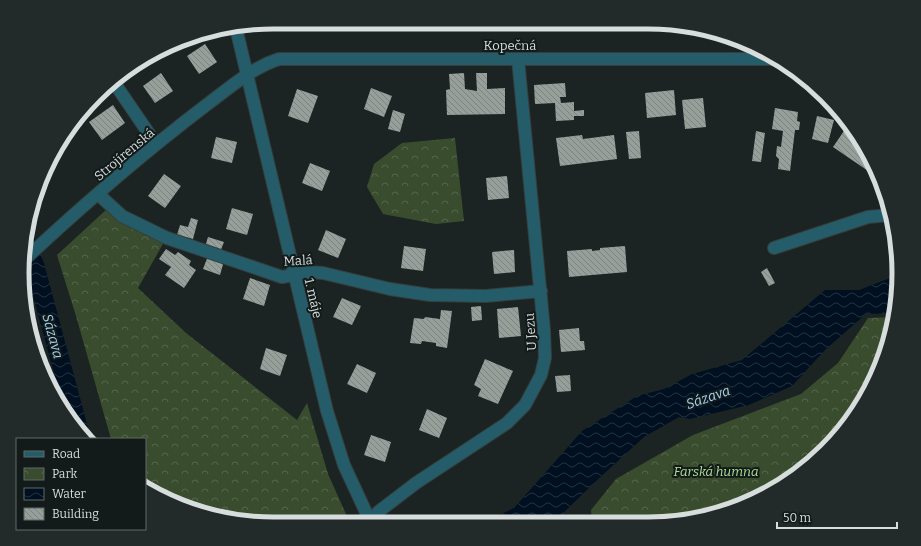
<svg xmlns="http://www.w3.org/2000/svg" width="921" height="546" font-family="Bitter,serif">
	<defs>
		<pattern id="park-crowns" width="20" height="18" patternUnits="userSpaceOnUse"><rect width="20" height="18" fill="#394d2e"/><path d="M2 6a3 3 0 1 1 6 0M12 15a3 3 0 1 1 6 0" fill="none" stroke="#55664c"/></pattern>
		<pattern id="water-waves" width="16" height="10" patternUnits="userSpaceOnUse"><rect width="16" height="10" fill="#001020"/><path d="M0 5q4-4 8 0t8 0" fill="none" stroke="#243240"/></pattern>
		<pattern id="building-back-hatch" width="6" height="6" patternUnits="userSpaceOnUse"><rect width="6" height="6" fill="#969f9a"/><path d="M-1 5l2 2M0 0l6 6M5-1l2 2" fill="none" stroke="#7c8380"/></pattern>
	</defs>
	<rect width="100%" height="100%" fill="#1b2423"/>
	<path fill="url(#park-crowns)" d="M 455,138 L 464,221 L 436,224 L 383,214 L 367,187 L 374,164 L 402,143 Z
		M 107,209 L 164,242 L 138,288 L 186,333 L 297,420 L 307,403 L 328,474 L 350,523 L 256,523 L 192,511 L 145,487 L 145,439 L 111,439 L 76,316 L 57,255 Z
		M 894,317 L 894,322 L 857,413 L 814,462 L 774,490 L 728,511 L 665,523 L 592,523 L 591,510 L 616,479 L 693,435 L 801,394 L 838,363 L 868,318 Z"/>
	<path fill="url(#water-waves)" d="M 30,227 L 44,263 L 91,439 L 88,439 L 74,426 L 63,406 L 24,263 Z
		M 890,278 L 894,279 L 894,313 L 866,314 L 826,349 L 792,386 L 749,405 L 690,419 L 679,417 L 644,437 L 594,483 L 553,523 L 482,523 L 514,508 L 582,431 L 637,396 L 664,389 L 692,374 L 742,360 L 825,290 L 859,290 Z"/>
	<path fill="url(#building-back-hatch)" d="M 205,44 L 217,62 L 199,74 L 187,56 Z
		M 161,73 L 173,91 L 155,103 L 143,86 Z
		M 464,73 L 465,89 L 477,91 L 476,73 L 487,73 L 487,89 L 505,88 L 505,114 L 447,115 L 446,90 L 450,89 L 449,74 Z
		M 565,83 L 566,97 L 560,97 L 561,103 L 574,102 L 574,111 L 584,110 L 584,116 L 574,116 L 574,120 L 556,121 L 555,103 L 535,104 L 534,85 Z
		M 371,88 L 392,96 L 384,117 L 364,109 Z
		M 297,89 L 318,96 L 308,123 L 288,116 Z
		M 674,90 L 676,115 L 647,118 L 645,93 Z
		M 703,98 L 706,127 L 685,129 L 682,100 Z
		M 113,105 L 125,123 L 102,140 L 89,122 Z
		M 775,108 L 798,112 L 797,121 L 800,122 L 799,130 L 795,130 L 790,171 L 778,169 L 779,159 L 776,156 L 777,146 L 781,147 L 783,131 L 772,129 Z
		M 393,110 L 405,114 L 400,132 L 388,129 Z
		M 817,116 L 834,120 L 828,143 L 812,139 Z
		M 848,125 L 857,134 L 872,171 L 871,173 L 833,147 Z
		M 639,131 L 641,158 L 629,159 L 626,132 Z
		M 756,131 L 765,133 L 761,162 L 752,161 Z
		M 582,135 L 583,139 L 614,135 L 617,159 L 560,166 L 556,138 Z
		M 216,137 L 237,142 L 232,163 L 211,158 Z
		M 310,163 L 330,171 L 322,191 L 302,183 Z
		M 164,174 L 181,186 L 165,208 L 148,196 Z
		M 507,176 L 509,198 L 488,200 L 486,178 Z
		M 232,208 L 253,214 L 247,235 L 226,229 Z
		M 191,218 L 198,220 L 193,239 L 177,235 L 180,225 L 188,227 Z
		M 326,230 L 346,239 L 338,258 L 318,250 Z
		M 208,237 L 224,242 L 220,252 L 205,247 Z
		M 404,246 L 426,249 L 423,271 L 401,268 Z
		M 625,246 L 627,272 L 569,277 L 567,251 L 592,249 L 592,251 L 600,250 L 600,248 Z
		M 166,249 L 175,255 L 178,252 L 191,261 L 189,265 L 196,270 L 184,288 L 165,275 L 171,267 L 159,259 Z
		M 514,250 L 515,272 L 494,274 L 492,252 Z
		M 208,256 L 224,261 L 220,275 L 203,269 Z
		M 767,268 L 775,283 L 769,286 L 761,272 Z
		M 250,278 L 270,285 L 264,306 L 243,299 Z
		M 342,298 L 361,306 L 352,325 L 333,317 Z
		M 481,306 L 482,320 L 472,321 L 471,307 Z
		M 518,307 L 521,336 L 499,338 L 497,309 Z
		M 441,310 L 452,311 L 447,348 L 436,346 L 436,343 L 422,341 L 421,344 L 410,343 L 414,318 L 424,319 L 425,317 L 440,319 Z
		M 579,328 L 580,341 L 584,341 L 585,350 L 561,352 L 559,330 Z
		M 266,348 L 287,355 L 280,376 L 260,369 Z
		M 485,359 L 513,371 L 498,404 L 478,396 L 481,389 L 474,385 Z
		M 357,364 L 376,373 L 367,393 L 347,384 Z
		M 570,375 L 571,391 L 557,392 L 555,376 Z
		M 427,409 L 447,418 L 439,438 L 419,430 Z
		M 371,435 L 391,442 L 385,462 L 364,455 Z"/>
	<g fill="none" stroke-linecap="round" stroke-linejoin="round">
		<g stroke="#353e3d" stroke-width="14">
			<path id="minor" d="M 489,22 L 492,24 L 515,22
				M 236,28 L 327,411 L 344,465 L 371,523
				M 113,81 L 156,144
				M 98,194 L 122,216 L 167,238 L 282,277 L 309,272 L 323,273 L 390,289 L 430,295 L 486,296 L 541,291
				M 774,248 L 868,217 L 890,215
				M 24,260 C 82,206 142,154 205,106 C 228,89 251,68 279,59 L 777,59
				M 374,523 L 378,512 L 416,483 L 507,423 L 525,405 L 541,375 L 545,358 L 544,330 L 518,59"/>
		</g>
		<use href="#minor" stroke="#245d69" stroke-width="12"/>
	</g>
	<g text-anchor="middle" stroke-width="4" stroke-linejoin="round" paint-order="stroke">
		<g font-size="13" fill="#d7dddc" stroke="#121b1a">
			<text x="510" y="50">Kopečná</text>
			<text transform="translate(124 154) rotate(-40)" y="5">Strojírenská</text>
			<text transform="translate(298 260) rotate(-3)" y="5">Malá</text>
			<text transform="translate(314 298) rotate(77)" y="5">1. máje</text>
			<text transform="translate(530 332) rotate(-94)" y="5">U Jezu</text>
		</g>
		<g font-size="13" font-style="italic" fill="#afde95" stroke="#121b1a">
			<text x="716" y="476">Farská humna</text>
		</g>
		<g font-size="14" font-style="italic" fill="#a7d2f3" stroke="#121b1a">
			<text transform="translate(53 336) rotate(75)" y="5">Sázava</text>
			<text transform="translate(708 397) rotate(-19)" y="5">Sázava</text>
		</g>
	</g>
	<path d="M0 0H921V546H0ZM273 29H648A244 244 0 0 1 892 273V273A244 244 0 0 1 648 517H273A244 244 0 0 1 29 273V273A244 244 0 0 1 273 29Z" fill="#222b2a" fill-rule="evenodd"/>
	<path fill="none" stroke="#d7dddc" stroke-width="5" d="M273 29H648A244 244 0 0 1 892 273V273A244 244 0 0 1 648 517H273A244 244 0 0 1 29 273V273A244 244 0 0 1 273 29Z"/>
	<rect x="16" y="438" width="130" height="92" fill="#121b1a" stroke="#616968"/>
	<rect x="24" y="451" width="20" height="6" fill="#245d69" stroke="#616968"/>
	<text x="52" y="458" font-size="12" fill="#d7dddc">Road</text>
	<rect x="24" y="468" width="20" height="12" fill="url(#park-crowns)" stroke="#616968"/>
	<text x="52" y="478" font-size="12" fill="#d7dddc">Park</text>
	<rect x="24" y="488" width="20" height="12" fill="url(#water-waves)" stroke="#616968"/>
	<text x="52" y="498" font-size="12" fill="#d7dddc">Water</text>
	<rect x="24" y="508" width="20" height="12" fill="url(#building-back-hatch)" stroke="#616968"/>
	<text x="52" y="518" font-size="12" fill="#d7dddc">Building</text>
	<path d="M777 522v6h120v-6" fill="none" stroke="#d7dddc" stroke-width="2"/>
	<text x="783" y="522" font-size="12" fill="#d7dddc" stroke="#121b1a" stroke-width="3" paint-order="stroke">50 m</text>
</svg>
